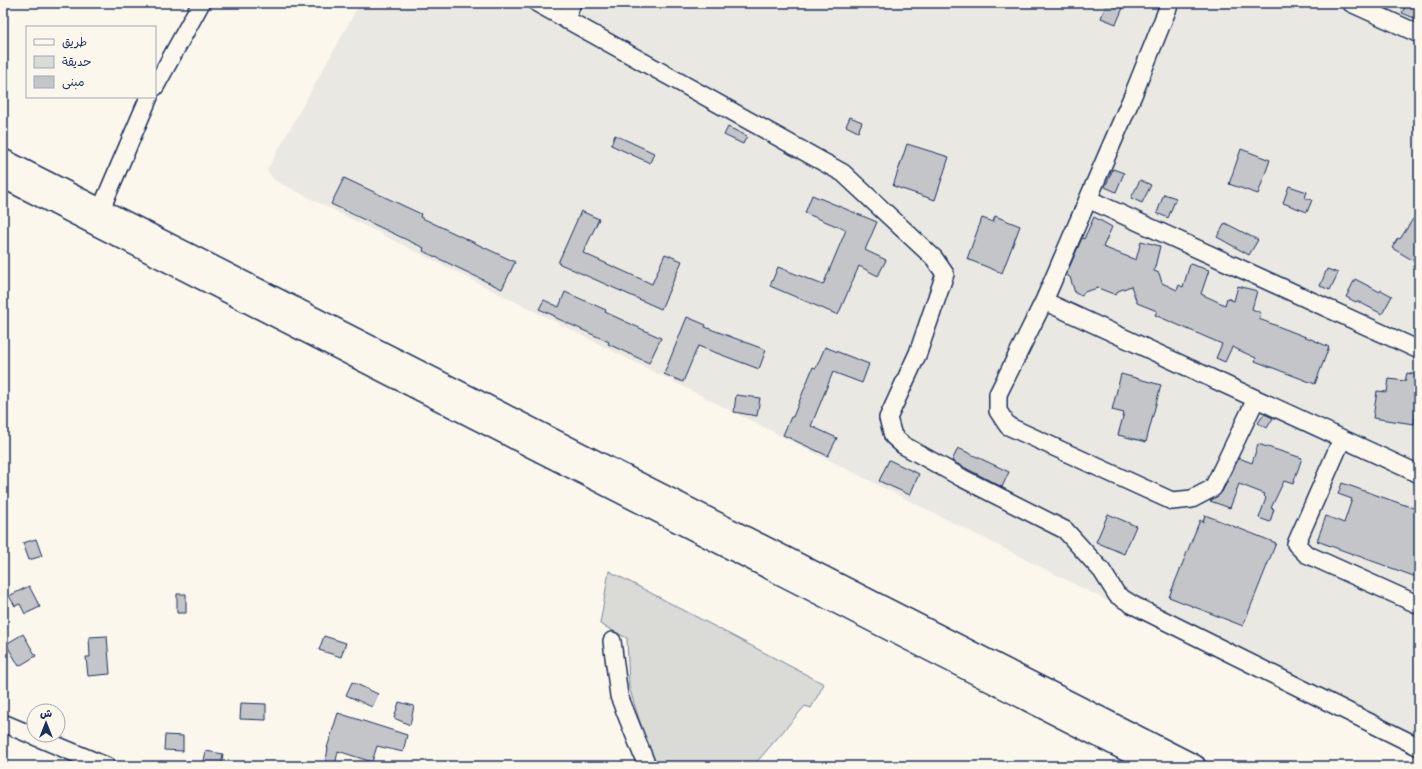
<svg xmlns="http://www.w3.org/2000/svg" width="1422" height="769" font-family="Itim,'Playpen Sans Arabic',sans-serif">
	<rect width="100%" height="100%" fill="#fbf7ec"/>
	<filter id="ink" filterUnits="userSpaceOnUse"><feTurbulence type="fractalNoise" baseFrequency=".025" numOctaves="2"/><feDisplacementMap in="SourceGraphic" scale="8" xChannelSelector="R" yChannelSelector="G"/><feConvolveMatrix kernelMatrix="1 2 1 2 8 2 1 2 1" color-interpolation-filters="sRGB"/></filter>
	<g filter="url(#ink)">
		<path fill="#eae8e2" d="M 360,3 L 1419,3 L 1419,758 L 274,180 L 267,170 Z"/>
		<path fill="#dadad7" stroke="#7a849a" d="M 609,571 L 824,684 L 811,708 L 805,706 L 754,765 L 745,766 L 655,766 L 639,719 L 629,687 L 627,638 L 600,624 Z"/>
		<path fill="#c3c5c9" stroke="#1b2f5e" d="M 1107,3 L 1112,3 L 1123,8 L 1116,24 L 1101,18 Z
			M 1407,3 L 1419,3 L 1419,20 L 1402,13 Z
			M 850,117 L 862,122 L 858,132 L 846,126 Z
			M 728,127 L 747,136 L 743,144 L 724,135 Z
			M 615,135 L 654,153 L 650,163 L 611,145 Z
			M 907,144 L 949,157 L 935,200 L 893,186 Z
			M 1241,149 L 1270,160 L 1258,194 L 1229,184 Z
			M 1113,169 L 1124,173 L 1116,192 L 1105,187 Z
			M 344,178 L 421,214 L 420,217 L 515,262 L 502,289 L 423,251 L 424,248 L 331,204 Z
			M 1140,180 L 1151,185 L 1142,203 L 1131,198 Z
			M 1289,186 L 1307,192 L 1305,198 L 1312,200 L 1307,212 L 1283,203 Z
			M 1164,194 L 1176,198 L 1168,218 L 1157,213 Z
			M 812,195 L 877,222 L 865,250 L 886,260 L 878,276 L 859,266 L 838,315 L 770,286 L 778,267 L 823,285 L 846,230 L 805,213 Z
			M 581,211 L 599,219 L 583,253 L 652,284 L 665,254 L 682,261 L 661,309 L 558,263 Z
			M 995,216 L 1020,226 L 1002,273 L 967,259 L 982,218 L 993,222 Z
			M 1094,217 L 1112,227 L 1103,247 L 1136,260 L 1141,241 L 1160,246 L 1154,271 L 1159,273 L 1162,283 L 1177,290 L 1179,285 L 1183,287 L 1190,264 L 1209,270 L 1201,294 L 1225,305 L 1227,298 L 1234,301 L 1238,286 L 1257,291 L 1252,309 L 1261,313 L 1259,319 L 1311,339 L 1329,347 L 1315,384 L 1255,361 L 1256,358 L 1232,347 L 1225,362 L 1216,358 L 1222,344 L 1155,315 L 1157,311 L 1137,303 L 1131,286 L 1118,291 L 1116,295 L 1098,288 L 1084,292 L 1082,296 L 1075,293 L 1070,277 L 1066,275 L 1082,238 L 1084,239 Z
			M 1413,219 L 1419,222 L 1419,264 L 1392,248 L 1398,238 L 1400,239 Z
			M 1225,223 L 1258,240 L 1249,255 L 1217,237 Z
			M 1327,269 L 1338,273 L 1330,290 L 1320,286 Z
			M 1355,279 L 1380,292 L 1381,290 L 1392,296 L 1382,314 L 1357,301 L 1356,302 L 1346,297 Z
			M 565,292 L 606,310 L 605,312 L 661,338 L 649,363 L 608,344 L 609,342 L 554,317 L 555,316 L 539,309 L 544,300 L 559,307 Z
			M 687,317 L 706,325 L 705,327 L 766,350 L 759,369 L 698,346 L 683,382 L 664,374 Z
			M 825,347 L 869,364 L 862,383 L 833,372 L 811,426 L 837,438 L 828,456 L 783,435 L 791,417 L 793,417 L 813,367 L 816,368 Z
			M 1407,373 L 1418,375 L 1415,388 L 1419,388 L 1419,392 L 1414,424 L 1373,418 L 1377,391 L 1387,392 L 1389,379 L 1405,381 Z
			M 1121,374 L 1161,385 L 1146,442 L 1118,435 L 1124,413 L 1112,410 Z
			M 736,395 L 760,398 L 757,416 L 734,412 Z
			M 1264,414 L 1273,418 L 1267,428 L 1258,423 Z
			M 1258,444 L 1302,458 L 1293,484 L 1284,481 L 1271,508 L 1274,509 L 1270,522 L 1259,518 L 1266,498 L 1264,496 L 1265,494 L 1239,484 L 1230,508 L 1210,501 L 1222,492 L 1239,458 L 1252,463 Z
			M 958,448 L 1009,472 L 1002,487 L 952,461 Z
			M 889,460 L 919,474 L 910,495 L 879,481 Z
			M 1342,483 L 1419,510 L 1419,578 L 1317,541 L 1326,516 L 1344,523 L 1352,499 L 1338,494 Z
			M 1108,514 L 1136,526 L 1124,554 L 1096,542 Z
			M 1205,515 L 1276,543 L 1243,626 L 1169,597 L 1200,520 L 1203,522 Z
			M 36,539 L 42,556 L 29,560 L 23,543 Z
			M 29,586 L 40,607 L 25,614 L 20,604 L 15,606 L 9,596 Z
			M 177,594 L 186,594 L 186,613 L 177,613 Z
			M 23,634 L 36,656 L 19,666 L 6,644 Z
			M 107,636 L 110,674 L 88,676 L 86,657 L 90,657 L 89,637 Z
			M 324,636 L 346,643 L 341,657 L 319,650 Z
			M 352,682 L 378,694 L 372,707 L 346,695 Z
			M 399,702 L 414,706 L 410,725 L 394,718 Z
			M 241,703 L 266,704 L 266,720 L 240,719 Z
			M 338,713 L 407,735 L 403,752 L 377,746 L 372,762 L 338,751 L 335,766 L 325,766 L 328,748 L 327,748 Z
			M 165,735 L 183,736 L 183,751 L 164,750 Z
			M 206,751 L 223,754 L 221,766 L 203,766 Z"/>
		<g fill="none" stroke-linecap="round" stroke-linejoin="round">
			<g stroke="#1b2f5e" stroke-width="20">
				<path id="minor" d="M 537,3 L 843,173 L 934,258 L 945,274 L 918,353 L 888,418 L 893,436 L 903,445 L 962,478 L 1065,530 L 1102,571 L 1117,595 L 1133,605 L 1419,747
					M 1170,3 L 1133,95 L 1044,301 L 998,394 L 998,411 L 1008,426 L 1172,501 L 1192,499 L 1213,488 L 1256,399
					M 1351,3 L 1419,34
					M 566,20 L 572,3
					M 155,87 L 201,3
					M 1088,199 L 1419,350
					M 93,219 L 101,209 L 149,97
					M 1044,301 L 1419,474
					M 1342,439 L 1296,544 L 1306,554 L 1419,605
					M 612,641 L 619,696 L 647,766
					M 3,723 L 106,766"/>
			</g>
			<g stroke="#1b2f5e" stroke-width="24">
				<path id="major" d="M 3,160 L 1195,766
					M 3,177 L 1157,766"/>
			</g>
			<use href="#minor" stroke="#fbf7ec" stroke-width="17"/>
			<use href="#major" stroke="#fbf7ec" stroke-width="21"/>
		</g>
	</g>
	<rect width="1422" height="769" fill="none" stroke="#fbf7ec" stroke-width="16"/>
	<rect x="8" y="8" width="1406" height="753" fill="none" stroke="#1b2f5e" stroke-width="1.5" filter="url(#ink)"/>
	<rect x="26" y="26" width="130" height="72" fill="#fbf7ec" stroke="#a1a7b3"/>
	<rect x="34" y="39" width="20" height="6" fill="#fbf7ec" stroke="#a1a7b3"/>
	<text x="62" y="46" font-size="12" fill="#1b2f5e">طريق</text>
	<rect x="34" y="56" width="20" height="12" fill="#dadad7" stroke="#a1a7b3"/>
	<text x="62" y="66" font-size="12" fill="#1b2f5e">حديقة</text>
	<rect x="34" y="76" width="20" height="12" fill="#c3c5c9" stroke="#a1a7b3"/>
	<text x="62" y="86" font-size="12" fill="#1b2f5e">مبنى</text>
	<g transform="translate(46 723)"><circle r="19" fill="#fbf7ec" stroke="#a1a7b3"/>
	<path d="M0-3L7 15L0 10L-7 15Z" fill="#1b2f5e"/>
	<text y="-6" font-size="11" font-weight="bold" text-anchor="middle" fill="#1b2f5e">ش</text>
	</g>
</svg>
